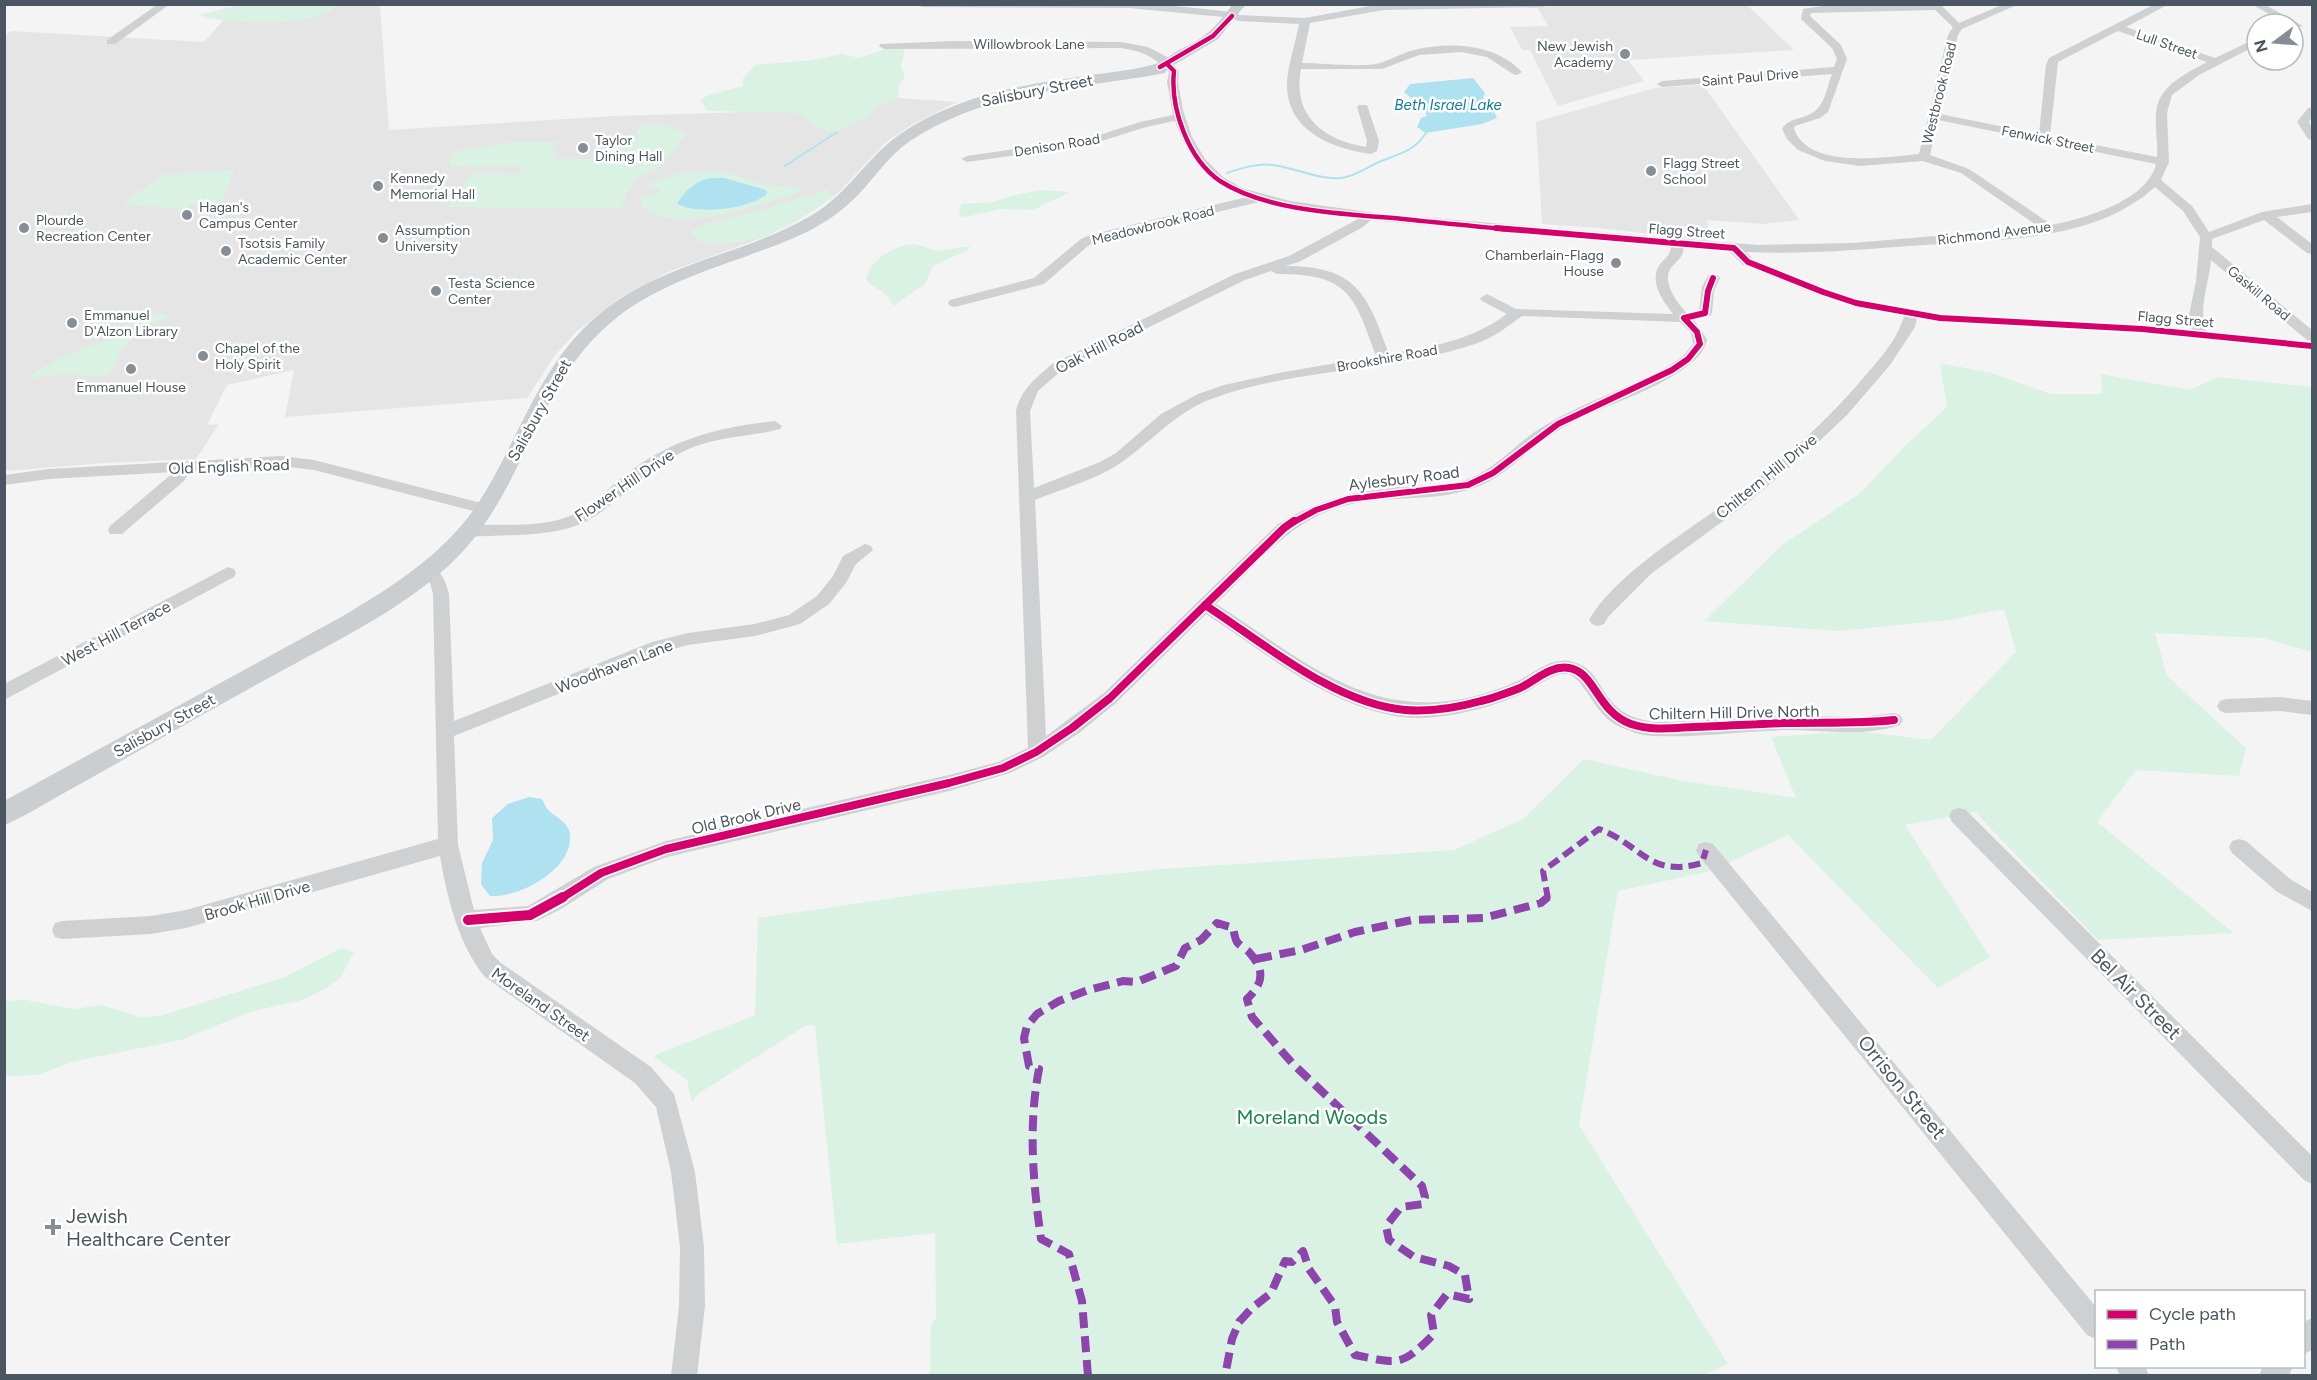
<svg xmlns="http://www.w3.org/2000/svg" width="2317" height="1380" font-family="Figtree,sans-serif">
	<rect width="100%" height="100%" fill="#f4f4f4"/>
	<path fill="#e6e5e6" d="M 237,5 L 380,5 L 389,130 L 614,116 L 781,111 L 899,98 L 957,102 L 913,124 L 885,143 L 836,195 L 800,219 L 767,236 L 668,272 L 617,300 L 576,332 L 556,354 L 527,398 L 285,417 L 294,370 L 227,385 L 207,425 L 219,424 L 196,459 L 104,463 L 5,471 L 4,37 L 11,31 L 204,42 Z
		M 1530,5 L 1747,5 L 1794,50 L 1628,60 L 1644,81 L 1558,106 L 1530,50 L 1522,50 L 1510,27 L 1548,26 L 1538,8 L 1531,8 Z
		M 1703,85 L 1799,220 L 1763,224 L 1707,220 L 1710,241 L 1599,228 L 1542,224 L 1536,122 L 1655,88 Z"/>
	<path fill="#d9f2e3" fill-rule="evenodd" d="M 240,5 L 240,4 L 337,5 C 319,28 225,25 199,15 Z
		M 889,48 L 901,49 L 905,51 L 901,67 L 905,76 L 899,86 L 898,97 L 895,101 L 876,106 L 869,117 L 847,125 L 840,132 C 825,132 813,129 805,116 L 794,113 L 707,111 L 701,100 L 708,95 L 743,86 L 743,78 L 755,65 L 812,60 L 841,54 L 859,58 Z
		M 640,125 L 664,125 L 687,134 L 660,167 L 634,180 L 622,205 L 623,209 L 447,207 L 473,173 L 519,174 L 524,167 L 449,166 L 453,152 L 514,142 L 557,142 L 551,152 L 557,153 L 554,159 L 597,159 L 599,156 L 607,156 L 614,142 L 639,136 L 637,133 Z
		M 234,170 L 220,207 L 192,204 L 181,211 L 178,211 L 180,209 L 123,204 L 162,175 Z
		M 724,172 L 765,185 L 798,187 L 800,191 C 761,205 676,237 641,206 L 641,196 L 659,193 L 659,189 L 646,187 C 667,172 699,171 724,172 ZM 731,180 L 763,189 L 763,197 L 728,208 Z
		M 828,189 L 828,192 L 836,195 C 790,227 764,245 706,243 L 699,241 L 692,235 L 693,230 L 703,225 L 758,211 Z
		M 1041,190 L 1070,192 L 1033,210 L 1001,209 L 965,217 L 959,216 L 961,204 L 992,202 L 1015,195 Z
		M 915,244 L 937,251 L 970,246 L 968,250 L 933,266 L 925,284 L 893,306 C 886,289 878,292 866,280 C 869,260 896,244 915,244 Z
		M 153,314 L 170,315 L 136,335 L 121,350 L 111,372 L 107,375 L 95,377 L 66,374 L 31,378 L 30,375 L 57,359 L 103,341 L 132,320 Z
		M 1940,363 L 1991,373 L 2051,394 L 2102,394 L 2101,374 L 2190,390 L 2218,377 L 2312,387 L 2312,652 L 2263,638 L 2155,633 L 2167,676 L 2246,748 L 2239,776 L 2136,770 L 2097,822 L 2234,933 L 2098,940 L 1975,812 L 1905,825 L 1990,957 L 1938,988 L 1788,835 L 1711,871 L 1618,891 L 1579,1125 L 1728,1364 L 1703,1375 L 930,1375 L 931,1325 L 936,1318 L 935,1233 L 837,1244 L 815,1025 L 805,1026 L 698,1094 L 692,1102 L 687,1080 L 653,1056 L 755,1015 L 758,918 L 941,891 L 1161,869 L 1454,850 L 1523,819 L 1584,759 L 1683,781 L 1796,798 L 1771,737 L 1857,731 L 1931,740 L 2016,652 L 2004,609 L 1949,620 L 1839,631 L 1704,621 L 1781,546 L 1859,494 L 1907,444 L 1947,407 Z
		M 341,948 L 354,952 L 341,977 L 325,989 L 302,1000 L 250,1012 L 181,1040 L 71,1062 L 39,1075 L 5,1076 L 5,1001 L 26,1000 L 74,1009 L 100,1005 L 141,1017 L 160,1016 L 285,977 Z"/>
	<path fill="#aee2f0" d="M 1473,78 L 1485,93 L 1483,98 L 1492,106 L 1497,118 L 1482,124 L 1426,133 L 1417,127 L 1421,118 L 1427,116 L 1424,109 L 1404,92 L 1410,84 Z
		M 709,178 L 724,178 L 766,190 L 767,194 C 748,209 699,215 677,204 C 683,192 696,181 709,178 Z
		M 529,797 L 542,799 C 544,803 546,808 549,811 C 557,818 568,822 570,834 C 574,869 519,898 490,896 L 481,884 L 482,863 L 493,840 L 492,818 L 508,804 Z"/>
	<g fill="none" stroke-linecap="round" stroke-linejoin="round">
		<path stroke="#aee2f0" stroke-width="2" d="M 785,166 L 837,132
			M 1227,173 C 1242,168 1257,163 1273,165 C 1296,168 1318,180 1341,178 C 1358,176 1369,165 1384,160 C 1402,153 1415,150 1426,133"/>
		<path fill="#ced0d2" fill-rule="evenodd" d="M 158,4 L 170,4 L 115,44 L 107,44 L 107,40 Z
			M 917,4 L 1156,4 L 1223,11 L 1240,15 L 1305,18 L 1381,4 L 1549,4 L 1544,7 L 1384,10 L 1310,23 L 1302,63 C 1321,63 1364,68 1380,63 C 1392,59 1402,53 1414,50 C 1450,41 1496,44 1522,72 L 1517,75 L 1513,74 L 1487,57 L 1461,52 L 1419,55 L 1382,69 L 1301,69 C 1292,116 1323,140 1366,147 L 1367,141 L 1357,107 L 1359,105 L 1367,105 L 1379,141 L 1377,151 L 1371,154 C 1334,149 1289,132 1287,88 C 1286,70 1296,42 1299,24 L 1240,21 L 1223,17 L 1129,8 L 922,7 Z
			M 1940,4 L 1959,23 L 2004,4 L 2019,4 L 1962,29 L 1958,35 L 1940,114 L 2039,134 L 2046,65 L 2049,58 L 2155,4 L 2169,4 L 2126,27 L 2215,58 L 2257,38 L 2257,45 L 2199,75 L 2172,95 L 2167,113 L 2169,162 L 2161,180 L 2192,206 L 2209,232 L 2262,212 L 2312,204 L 2312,212 L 2277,217 L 2312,244 L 2312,254 L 2307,253 L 2264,220 L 2212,239 L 2212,247 L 2312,330 L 2312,341 L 2307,340 L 2211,260 C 2209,282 2198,310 2206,331 L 2312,342 L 2312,350 L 2142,333 L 1940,322 L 1917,318 L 1915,327 L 1890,365 L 1847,415 L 1810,450 L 1745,505 L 1652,573 L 1609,616 L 1604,624 L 1598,626 L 1592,624 L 1589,620 C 1615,574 1688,531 1731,499 C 1777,465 1821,427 1859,383 C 1876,363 1897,342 1904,316 L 1856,307 L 1818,295 L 1743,265 L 1730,252 L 1684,248 C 1682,259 1677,260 1671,268 C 1661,282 1678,304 1687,313 L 1699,310 L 1702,287 L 1708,275 L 1718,275 L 1720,278 L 1714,291 L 1712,313 L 1710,316 L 1694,320 L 1707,339 C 1704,371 1623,400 1596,411 C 1577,420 1558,429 1541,442 C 1519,459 1500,479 1474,488 C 1425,506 1370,490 1319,515 C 1278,535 1248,573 1216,604 C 1306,661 1373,727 1486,693 C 1498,689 1509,685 1520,680 C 1536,671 1551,658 1570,661 C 1596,666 1598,688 1614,704 C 1625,716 1640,720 1655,722 L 1786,716 L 1861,717 L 1894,713 L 1900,715 L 1903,720 L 1900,725 C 1865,737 1824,730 1787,730 C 1743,731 1699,738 1655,736 C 1644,736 1631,732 1620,727 C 1594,716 1584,676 1567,674 C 1551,673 1536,688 1522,694 C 1508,700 1494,705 1479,709 C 1454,715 1428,720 1402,717 C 1329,707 1266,653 1206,614 L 1116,703 L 1079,733 L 1043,757 L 1010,773 L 949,791 L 667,857 L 608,879 L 561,909 L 537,921 L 480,928 L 492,954 L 501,963 L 651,1067 L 674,1094 L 695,1172 L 704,1247 L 705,1306 L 697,1376 L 671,1376 L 679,1306 L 680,1247 L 671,1172 L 656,1107 L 635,1083 L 485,977 C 458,944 447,897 440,856 L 186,928 L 151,934 L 62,939 L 55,937 L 52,930 L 55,923 L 62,921 L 151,916 L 186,910 L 438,839 L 433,594 L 430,583 L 419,571 L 421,567 C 438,562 446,580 449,594 L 454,721 L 652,642 L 688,633 L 755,624 L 789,615 L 817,596 L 833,576 L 843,556 L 865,544 L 871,546 L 873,550 L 856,564 L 846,583 L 829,604 L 800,624 L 755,636 L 688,645 L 662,652 L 454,736 L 458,845 L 474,910 L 528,906 L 594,867 L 666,841 L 949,775 L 998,762 L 1028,748 L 1016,411 C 1021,389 1036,378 1052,364 L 1235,274 L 1289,256 L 1358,219 L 1290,209 L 1259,202 L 1098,241 L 1089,245 L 1044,284 L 955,307 L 950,306 L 948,303 L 950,300 L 1034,278 L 1081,239 L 1090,235 L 1247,197 C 1209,185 1188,158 1175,121 L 1146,127 L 1092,144 L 967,162 L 961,159 L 967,156 L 1090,138 L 1140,122 L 1173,115 L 1167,82 L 1169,72 C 1153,56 1144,52 1121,48 L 884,49 L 879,46 L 880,44 L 954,41 L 1121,42 L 1148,47 L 1173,60 L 1173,64 L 1179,71 L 1178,82 L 1183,110 L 1192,137 L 1205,159 L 1223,177 L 1242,188 L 1290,201 L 1382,214 L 1758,245 L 1853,243 L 2039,227 L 1961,173 L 1923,161 L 1860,166 L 1825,161 L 1798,150 L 1787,139 L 1782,129 C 1790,116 1806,120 1816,110 C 1825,103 1828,84 1832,74 L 1662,87 L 1657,84 L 1662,81 L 1834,67 L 1837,59 L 1832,48 L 1801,19 L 1803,9 L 1822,6 ZM 1935,10 L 1953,27 L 1948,35 L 1919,154 C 1885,157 1809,170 1794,129 L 1795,126 L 1820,118 L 1828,112 L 1847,59 L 1841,45 L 1810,16 L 1811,13 ZM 2118,31 L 2207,62 C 2186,74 2157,86 2156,114 C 2155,129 2158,143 2157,157 L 2050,136 L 2058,62 ZM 1938,120 L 2156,164 C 2147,201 2085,218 2052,225 L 1969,169 L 1930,155 ZM 2155,187 L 2183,211 L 2200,237 L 2196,281 L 2188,320 L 2192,330 C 2082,319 1968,325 1860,300 C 1823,291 1787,273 1753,259 L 1746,252 C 1805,255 1865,249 1924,245 C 2001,239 2094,242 2155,187 ZM 1371,220 L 1671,247 C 1670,257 1664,258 1659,266 C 1649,282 1663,301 1673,314 L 1516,309 L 1487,294 L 1480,298 L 1482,301 L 1507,314 C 1470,341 1433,346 1389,354 C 1367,293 1356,266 1285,266 L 1299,262 L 1363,227 ZM 1271,271 L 1277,274 C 1348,274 1354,294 1376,356 L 1279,373 L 1224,385 L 1198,394 L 1161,414 L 1116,453 L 1100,462 L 1034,488 L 1030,411 L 1038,391 L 1062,370 L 1245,280 ZM 1522,316 L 1680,322 L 1691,333 L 1693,344 L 1683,356 L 1667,367 C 1627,389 1583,402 1544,426 C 1516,442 1494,472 1462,481 C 1442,487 1419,485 1398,487 C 1355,490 1316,501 1278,524 L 1104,693 L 1046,736 L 1035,500 C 1064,488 1100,479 1126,459 C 1155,438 1177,412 1211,399 C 1295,368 1392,372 1475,344 C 1493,338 1507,327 1522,316 Z
			M 2251,4 L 2264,4 L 2303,26 L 2294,28 L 2293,24 L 2287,24 Z
			M 2312,107 L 2312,117 L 2309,122 L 2312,128 L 2312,140 L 2308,139 L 2297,122 L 2308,108 Z
			M 775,421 L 782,426 L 780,429 C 750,437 720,436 691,448 C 670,457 651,470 634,485 C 618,498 602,514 583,523 C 549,538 506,534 470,537 L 464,535 L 462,531 L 464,527 L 470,525 C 501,524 541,528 570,516 C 595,505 612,484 633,469 C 676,438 723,426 775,421 Z
			M 281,456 L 314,460 L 485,504 L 491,505 L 493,509 L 491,513 L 485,514 L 314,470 L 281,466 L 190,471 L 184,481 L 122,534 L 110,534 L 108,530 L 110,526 L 174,472 L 49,479 L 4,485 L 4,475 L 49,469 Z
			M 228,567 L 234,569 L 236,573 L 234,577 L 4,700 L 4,684 Z
			M 2280,697 L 2312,701 L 2312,715 L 2280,711 L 2226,713 L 2220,711 L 2217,706 L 2220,701 L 2226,699 Z
			M 1959,808 L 1966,810 L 2312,1156 L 2312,1184 L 2304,1180 L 1952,822 L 1949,816 L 1952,810 Z
			M 2239,839 L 2246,841 L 2290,879 L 2312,892 L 2312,911 L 2276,891 L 2232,853 L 2229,847 L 2232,841 Z
			M 1706,842 L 1713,844 L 2096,1307 L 2096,1339 L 2087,1335 L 1699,856 L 1696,850 L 1699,844 Z
			M 2312,1318 L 2312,1350 L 2304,1354 L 2304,1322 Z
			M 2116,1366 L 2145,1366 L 2149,1376 L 2120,1376 Z
			M 2263,1366 L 2293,1366 L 2289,1376 L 2259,1376 Z"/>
		<path fill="#caced1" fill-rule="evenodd" d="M 1233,4 L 1246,4 L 1218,39 L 1167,69 L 1165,73 C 1077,90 988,89 910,141 C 888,156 874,179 856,197 C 842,211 826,222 809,231 C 743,263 664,275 608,325 C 543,381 527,471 475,537 C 430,595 351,633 287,668 C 241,693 195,719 149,745 C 118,763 87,780 55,798 C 39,807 22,818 4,825 L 4,801 L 343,616 C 393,586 444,554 477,505 C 525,431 542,349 620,299 C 679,260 752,251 812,215 C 841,198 858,172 882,149 C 902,130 928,116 954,106 C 996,89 1041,82 1086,76 C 1110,72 1136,70 1158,63 C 1164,60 1171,55 1177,51 C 1187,46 1198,41 1206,34 C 1216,27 1225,14 1233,4 Z"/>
		<path stroke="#8e44ad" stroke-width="6" stroke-dasharray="12 6" stroke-linecap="butt" d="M 1548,899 L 1543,871 L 1599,829 C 1644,846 1648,878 1702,863 L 1706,850"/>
		<path stroke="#8e44ad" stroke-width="8" stroke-dasharray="16 8" stroke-linecap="butt" d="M 1256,959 L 1301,950 L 1355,932 L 1412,920 L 1483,918 L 1541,903 L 1548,897
			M 1088,1376 L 1082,1301 L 1069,1254 L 1041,1239 C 1033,1182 1028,1126 1039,1069 L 1029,1066 L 1024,1038 L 1027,1026 L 1037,1014 L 1059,1001 L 1088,990 L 1123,981 L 1137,982 L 1176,966 L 1185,948 L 1201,940 L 1217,923 L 1233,928 C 1234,932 1235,939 1237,942 C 1240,946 1246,949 1249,952 C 1265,970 1264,983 1247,999 L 1252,1017 L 1293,1064 L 1422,1186 L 1425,1197 L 1423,1204 L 1401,1207 L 1386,1226 L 1389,1240 L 1414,1257 L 1449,1266 L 1465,1275 L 1469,1299 L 1447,1294 L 1431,1315 L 1434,1334 C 1401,1367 1399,1364 1355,1355 L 1337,1322 L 1335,1306 L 1309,1269 L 1303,1251 L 1292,1262 L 1285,1261 L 1271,1293 L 1252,1308 L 1239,1322 L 1232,1339 L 1225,1376"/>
		<g stroke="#fff" stroke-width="7">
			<path id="cycleway-far3" d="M 1167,64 L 1174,71 C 1170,108 1188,159 1220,181 C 1268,212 1347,214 1403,219 C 1439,223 1476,226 1512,230
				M 1160,67 L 1213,36 L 1232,16"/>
		</g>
		<g stroke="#fff" stroke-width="9">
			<path id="cycleway-far2" d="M 1496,228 L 1734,248 L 1748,262 L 1823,292 L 1856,303 L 1940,318 L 2142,329 L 2312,346
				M 1292,523 L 1316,510 L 1348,499 L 1468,485 L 1493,473 L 1558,424 L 1672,370 L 1688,359 L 1700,344 L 1697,332 L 1684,318 L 1705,313 L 1708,291 L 1713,278"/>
		</g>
		<g stroke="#fff" stroke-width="11">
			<path id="cycleway-far1" d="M 1205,605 C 1262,642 1335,704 1405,710 C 1431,712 1456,708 1481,701 C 1494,698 1507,693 1520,688 C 1536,680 1551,665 1569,668 C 1595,672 1597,712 1631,724 C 1652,731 1673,728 1694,727 C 1724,726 1755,724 1785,723 C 1822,722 1857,724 1894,720
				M 560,899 L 601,873 L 666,849 L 949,783 L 1003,768 L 1036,752 L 1072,728 L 1110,698 L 1284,528 L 1294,521"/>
		</g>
		<g stroke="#fff" stroke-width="14">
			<path id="cycleway" d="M 468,920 L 530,915 L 563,897"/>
		</g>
		<use href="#cycleway-far3" stroke="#d6006c" stroke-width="4.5"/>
		<use href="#cycleway-far2" stroke="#d6006c" stroke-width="6"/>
		<use href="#cycleway-far1" stroke="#d6006c" stroke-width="8"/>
		<use href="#cycleway" stroke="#d6006c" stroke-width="10"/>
	</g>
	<g fill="#868d94" stroke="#fff" stroke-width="2">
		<circle cx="1625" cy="54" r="6"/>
		<circle cx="583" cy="148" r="6"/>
		<circle cx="1651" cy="171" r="6"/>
		<circle cx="378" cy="186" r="6"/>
		<circle cx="187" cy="215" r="6"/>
		<circle cx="24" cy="228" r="6"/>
		<circle cx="383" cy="238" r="6"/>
		<circle cx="226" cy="251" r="6"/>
		<circle cx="1616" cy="263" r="6"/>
		<circle cx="436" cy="291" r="6"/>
		<circle cx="72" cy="323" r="6"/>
		<circle cx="203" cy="356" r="6"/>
		<circle cx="131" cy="369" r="6"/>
		<path d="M50 1218h6v6h6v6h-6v6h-6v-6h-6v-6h6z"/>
	</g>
	<g text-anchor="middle" stroke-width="5" stroke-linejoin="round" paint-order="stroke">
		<g font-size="14" fill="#4a5661" stroke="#fff">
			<text x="1029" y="49">Willowbrook Lane</text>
			<text transform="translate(2167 44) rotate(19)" y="5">Lull Street</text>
			<text transform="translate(1750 77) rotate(-5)" y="5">Saint Paul Drive</text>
			<text transform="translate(1939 93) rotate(-76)" y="5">Westbrook Road</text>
			<text transform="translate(2048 139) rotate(11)" y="5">Fenwick Street</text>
			<text transform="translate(1057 145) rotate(-9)" y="5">Denison Road</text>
			<text transform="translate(1153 225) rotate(-14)" y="5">Meadowbrook Road</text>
			<text transform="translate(1687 231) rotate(4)" y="5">Flagg Street</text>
			<text transform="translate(1994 233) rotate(-7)" y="5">Richmond Avenue</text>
			<text transform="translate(2259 293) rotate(40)" y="5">Gaskill Road</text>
			<text transform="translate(2176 319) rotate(5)" y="5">Flagg Street</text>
			<text transform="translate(1387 358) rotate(-10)" y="5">Brookshire Road</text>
		</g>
		<g font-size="14" fill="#4a5661" stroke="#fff" text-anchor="start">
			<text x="1613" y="51" text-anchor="end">New Jewish<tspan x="1613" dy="16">Academy</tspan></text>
			<text x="595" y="145">Taylor<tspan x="595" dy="16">Dining Hall</tspan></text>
			<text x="1663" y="168">Flagg Street<tspan x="1663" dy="16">School</tspan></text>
			<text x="390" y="183">Kennedy<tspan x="390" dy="16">Memorial Hall</tspan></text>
			<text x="199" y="212">Hagan's<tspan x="199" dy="16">Campus Center</tspan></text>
			<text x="36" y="225">Plourde<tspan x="36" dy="16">Recreation Center</tspan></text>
			<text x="395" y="235">Assumption<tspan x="395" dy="16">University</tspan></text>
			<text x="238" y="248">Tsotsis Family<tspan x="238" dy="16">Academic Center</tspan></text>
			<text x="1604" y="260" text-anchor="end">Chamberlain-Flagg<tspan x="1604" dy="16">House</tspan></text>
			<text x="448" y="288">Testa Science<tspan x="448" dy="16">Center</tspan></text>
			<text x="84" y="320">Emmanuel<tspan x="84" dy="16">D'Alzon Library</tspan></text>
			<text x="215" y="353">Chapel of the<tspan x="215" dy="16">Holy Spirit</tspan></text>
			<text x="131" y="392" text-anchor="middle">Emmanuel House</text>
		</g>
		<g font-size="15" font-style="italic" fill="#0c7c9b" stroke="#fff">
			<text x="1448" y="110">Beth Israel Lake</text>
		</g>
		<g font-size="16" fill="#4a5661" stroke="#fff">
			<text transform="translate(1037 90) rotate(-11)" y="6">Salisbury Street</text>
			<text transform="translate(1099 347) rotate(-27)" y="6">Oak Hill Road</text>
			<text transform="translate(539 410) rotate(-61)" y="6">Salisbury Street</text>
			<text transform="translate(229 466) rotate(-2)" y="6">Old English Road</text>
			<text transform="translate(1766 476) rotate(-39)" y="6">Chiltern Hill Drive</text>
			<text transform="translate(1404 478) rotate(-7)" y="6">Aylesbury Road</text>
			<text transform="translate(624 485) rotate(-34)" y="6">Flower Hill Drive</text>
			<text transform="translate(116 633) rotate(-28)" y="6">West Hill Terrace</text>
			<text transform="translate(614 666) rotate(-21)" y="6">Woodhaven Lane</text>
			<text transform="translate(1734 712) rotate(-1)" y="6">Chiltern Hill Drive North</text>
			<text transform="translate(164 725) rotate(-29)" y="6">Salisbury Street</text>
			<text transform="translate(746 816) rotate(-13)" y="6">Old Brook Drive</text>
			<text transform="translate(257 900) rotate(-16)" y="6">Brook Hill Drive</text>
			<text transform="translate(541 1004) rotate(35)" y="6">Moreland Street</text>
		</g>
		<g font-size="20" fill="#4a5661" stroke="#fff">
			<text transform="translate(2136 994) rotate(45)" y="7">Bel Air Street</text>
			<text transform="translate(1902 1087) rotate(51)" y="7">Orrison Street</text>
		</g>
		<g font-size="20" fill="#17864f" stroke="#fff">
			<text x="1312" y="1124">Moreland Woods</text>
		</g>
		<g font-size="20" fill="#4a5661" stroke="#fff" text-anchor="start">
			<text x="66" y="1223">Jewish<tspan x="66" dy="23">Healthcare Center</tspan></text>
		</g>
	</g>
	<rect width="2317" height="1380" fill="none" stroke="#4a5661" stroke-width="12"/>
	<rect x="2095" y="1290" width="210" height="78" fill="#ffffff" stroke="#b7bbc0" stroke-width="1.5"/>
	<rect x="2107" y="1310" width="30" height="9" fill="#d6006c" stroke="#b7bbc0" stroke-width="1.5"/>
	<text x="2149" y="1320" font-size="18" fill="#4a5661">Cycle path</text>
	<rect x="2107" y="1340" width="30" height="9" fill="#8e44ad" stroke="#b7bbc0" stroke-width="1.5"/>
	<text x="2149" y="1350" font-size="18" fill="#4a5661">Path</text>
	<g transform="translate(2275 42) rotate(254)"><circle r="28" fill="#ffffff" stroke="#b7bbc0" stroke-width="1.5"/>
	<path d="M0-4.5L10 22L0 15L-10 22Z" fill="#868d94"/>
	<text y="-9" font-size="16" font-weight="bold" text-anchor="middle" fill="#4a5661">N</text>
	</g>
</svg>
